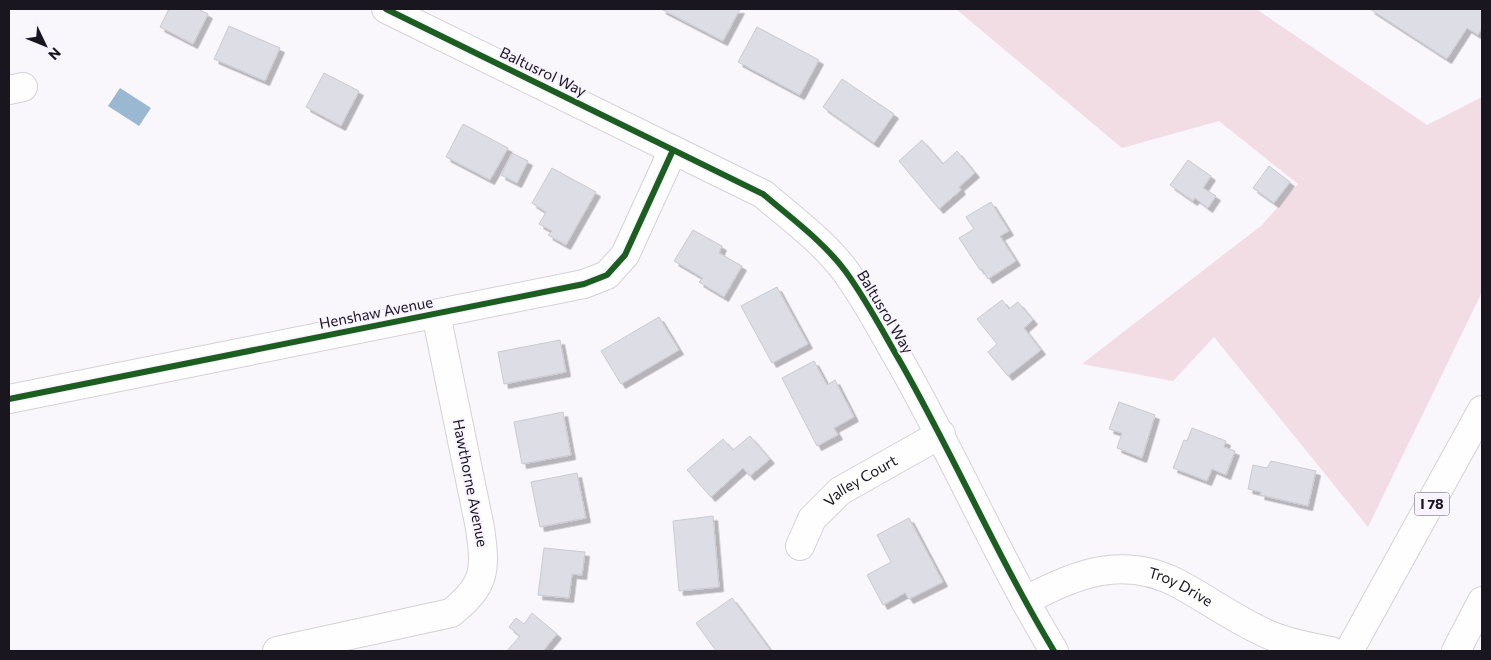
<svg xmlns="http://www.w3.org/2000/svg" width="1491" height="660" font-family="Commissioner,sans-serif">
	<defs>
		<filter id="shadow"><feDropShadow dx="4.5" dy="4.5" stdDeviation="0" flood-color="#0004"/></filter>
	</defs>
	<rect width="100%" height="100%" fill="#f9f6fc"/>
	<path fill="#f2dde4" d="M 956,9 L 1256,9 L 1427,125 L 1482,97 L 1482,292 L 1368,527 L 1214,337 L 1173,381 L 1082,364 L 1262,225 L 1298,184 L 1219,121 L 1122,148 Z"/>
	<path fill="#9ab8d1" d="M 120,88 L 151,108 L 139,126 L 108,106 Z"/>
	<path fill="#dcdde5" stroke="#cacad2" filter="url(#shadow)" d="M 169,9 L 198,9 L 208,14 L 193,44 L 160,27 Z
		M 661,9 L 740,9 L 723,41 Z
		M 1370,9 L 1482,9 L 1482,28 L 1478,35 L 1467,28 L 1447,59 Z
		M 229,26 L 280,48 L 265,81 L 214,59 Z
		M 757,27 L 819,60 L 800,95 L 738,62 Z
		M 324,73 L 359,91 L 341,126 L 306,107 Z
		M 842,79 L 894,114 L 874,143 L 823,107 Z
		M 463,124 L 508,148 L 490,180 L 446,157 Z
		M 922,140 L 943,164 L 957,151 L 975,173 L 959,187 L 961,190 L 939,209 L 899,161 Z
		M 512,153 L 528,161 L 517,183 L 501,175 Z
		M 1188,160 L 1211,176 L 1203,188 L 1216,196 L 1208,208 L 1195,198 L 1193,201 L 1170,185 Z
		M 1269,166 L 1290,182 L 1274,203 L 1253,188 Z
		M 552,168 L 596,192 L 566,245 L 548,235 L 552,231 L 539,224 L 546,212 L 532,203 Z
		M 991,202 L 1009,231 L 1000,236 L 1016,261 L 988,279 L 982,269 L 980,270 L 959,238 L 974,229 L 966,217 Z
		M 693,230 L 722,246 L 719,253 L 742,266 L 724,297 L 699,282 L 703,278 L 674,261 Z
		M 777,287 L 808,344 L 772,363 L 741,306 Z
		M 1002,300 L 1009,309 L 1018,302 L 1033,320 L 1024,328 L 1041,350 L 1008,376 L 988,352 L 997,344 L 977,319 Z
		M 659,317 L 679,350 L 621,384 L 601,351 Z
		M 560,340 L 566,372 L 504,384 L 498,352 Z
		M 814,361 L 827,385 L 835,380 L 854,417 L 834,428 L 838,435 L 817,446 L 782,378 Z
		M 1119,402 L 1155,415 L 1142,458 L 1117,448 L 1122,433 L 1109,429 Z
		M 563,412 L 571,455 L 522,464 L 514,422 Z
		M 1192,428 L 1226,441 L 1224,447 L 1235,451 L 1226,475 L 1212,469 L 1207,481 L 1173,468 L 1184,440 L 1187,441 Z
		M 750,436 L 770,459 L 750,476 L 743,468 L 711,497 L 687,470 L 723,439 L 733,450 Z
		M 1271,461 L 1316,471 L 1308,506 L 1260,495 L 1261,492 L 1248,489 L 1253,465 L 1267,468 Z
		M 577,473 L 586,518 L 540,527 L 531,482 Z
		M 713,516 L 719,587 L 679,591 L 673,521 Z
		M 909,518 L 943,582 L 909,599 L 905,593 L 883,605 L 867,575 L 891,562 L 877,535 Z
		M 544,548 L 585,552 L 582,575 L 572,574 L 569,598 L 538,595 Z
		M 732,598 L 771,651 L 716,651 L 696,623 Z
		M 532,613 L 557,634 L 543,651 L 507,651 L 520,636 L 509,627 L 516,618 L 524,624 Z"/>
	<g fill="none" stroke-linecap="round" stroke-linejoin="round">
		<g stroke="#d4d1d8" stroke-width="30">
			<g id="minor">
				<path d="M 386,9 L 763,194 C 791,218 824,242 846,272 C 867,301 883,332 901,363 C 955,458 998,558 1054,651"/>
				<path d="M 9,90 L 23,87"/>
				<path d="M 9,399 L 584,284 L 607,275 L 625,255 L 673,150"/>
				<path id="s1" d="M 800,546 L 812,519 L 840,491 L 941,434"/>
				<path id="s2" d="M 1025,601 C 1076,573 1124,555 1179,584 C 1205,598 1229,615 1255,628 C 1278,641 1305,646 1331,651"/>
				<path d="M 277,651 L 451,613 C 486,585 486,570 480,528 L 436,314"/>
			</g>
		</g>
		<g stroke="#d4d1d8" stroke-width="30">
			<path id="highway" d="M 1349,651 L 1482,410
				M 1456,651 L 1482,601"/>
		</g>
		<use href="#minor" stroke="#fefeff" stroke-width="28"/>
		<use href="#highway" stroke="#fefeff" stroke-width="28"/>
		<g stroke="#f8f3ff" stroke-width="9">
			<path id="cycleway" d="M 386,9 L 763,194 C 791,218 824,242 846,272 C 867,301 883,332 901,363 C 955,458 998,558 1054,651
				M 9,399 L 584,284 L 607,275 L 625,255 L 673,150"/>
		</g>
		<use href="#cycleway" stroke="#1b5e20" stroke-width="6"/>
	</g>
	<g text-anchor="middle" stroke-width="4" stroke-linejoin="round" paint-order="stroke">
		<rect fill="#f8f3ff" stroke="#5d5863" stroke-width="1" x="1414.5" y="492.5" width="35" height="23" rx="4"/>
		<g font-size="14" font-weight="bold" fill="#1a1620">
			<text x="1432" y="509">I 78</text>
		</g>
		<g font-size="15" fill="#1a1620" stroke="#f8f3ff">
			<text transform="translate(543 72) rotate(26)" y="5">Baltusrol Way</text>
			<text transform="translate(885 312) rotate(59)" y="5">Baltusrol Way</text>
			<text transform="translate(376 313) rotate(-11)" y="5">Henshaw Avenue</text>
			<text dy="5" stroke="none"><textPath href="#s1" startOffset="92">Valley Court</textPath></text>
			<text transform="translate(470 483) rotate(79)" y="5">Hawthorne Avenue</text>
			<text dy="5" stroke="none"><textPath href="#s2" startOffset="165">Troy Drive</textPath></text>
		</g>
	</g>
	<rect width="1491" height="660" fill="none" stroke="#1a1620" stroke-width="20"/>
	<g transform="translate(45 45) rotate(133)" stroke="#f8f3ff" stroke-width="4" paint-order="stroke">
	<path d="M0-4L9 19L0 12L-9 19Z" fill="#1a1620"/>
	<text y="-8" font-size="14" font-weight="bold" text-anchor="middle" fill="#1a1620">N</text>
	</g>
</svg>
